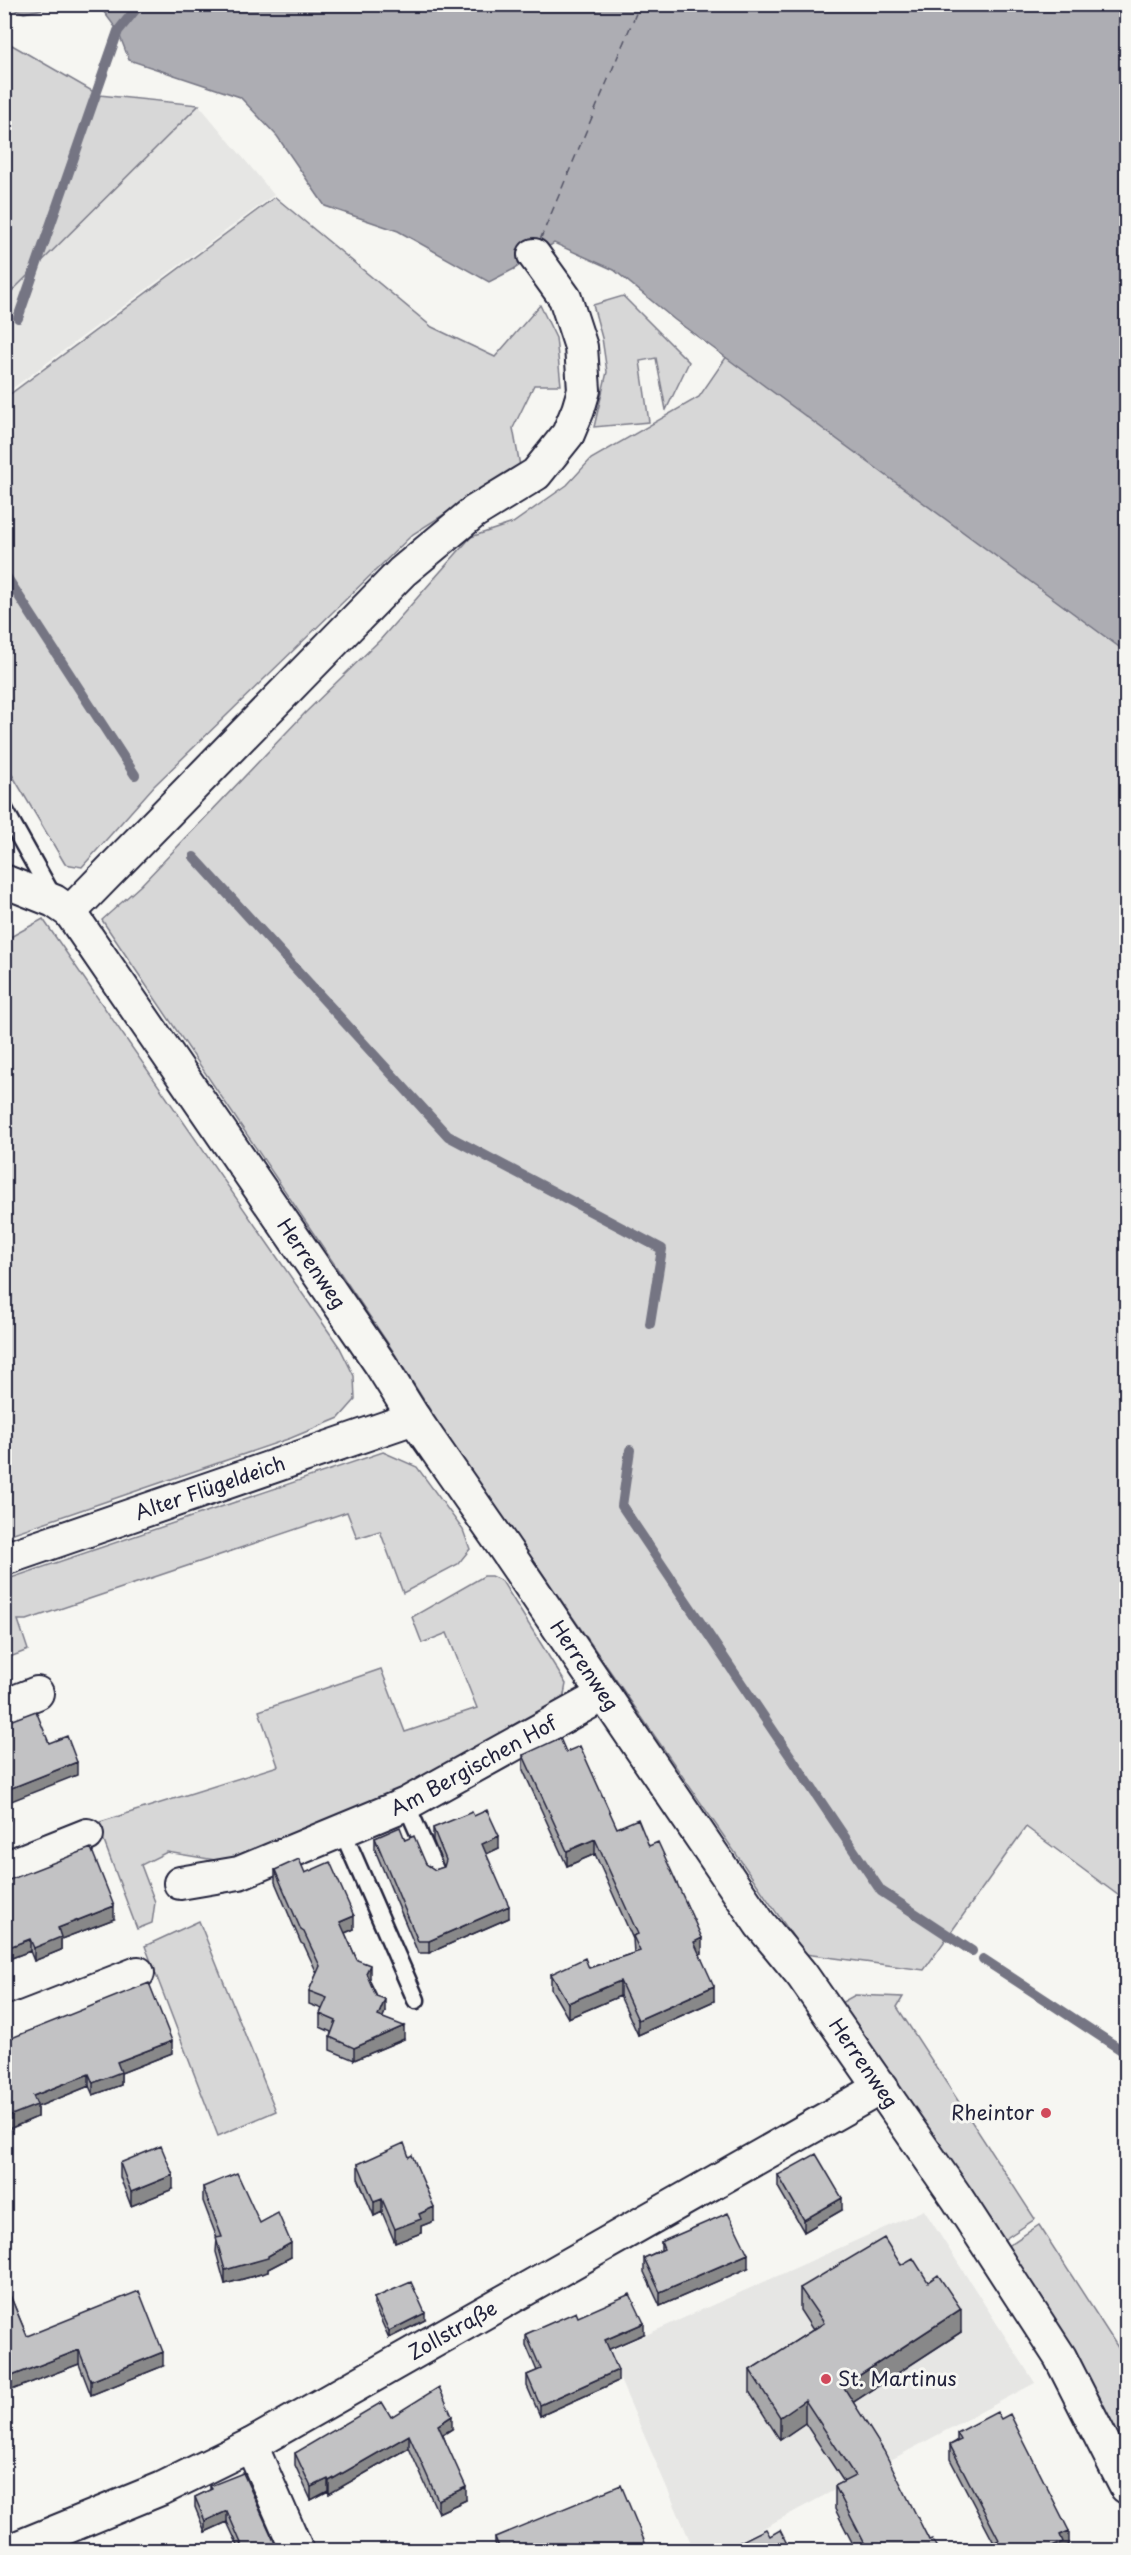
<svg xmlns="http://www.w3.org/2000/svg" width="1131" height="2555" font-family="'Playpen Sans',sans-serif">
	<rect width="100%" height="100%" fill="#f6f6f2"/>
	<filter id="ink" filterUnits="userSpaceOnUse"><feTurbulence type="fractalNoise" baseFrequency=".0167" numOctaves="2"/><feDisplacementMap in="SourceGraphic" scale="12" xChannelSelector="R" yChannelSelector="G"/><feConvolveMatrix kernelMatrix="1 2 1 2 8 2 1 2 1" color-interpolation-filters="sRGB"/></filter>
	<g filter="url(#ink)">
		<path fill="#e6e6e4" d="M 199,105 L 274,195 L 5,394 L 5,298 Z
			M 924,2210 L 1035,2383 L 722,2550 L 694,2550 L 608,2352 Z"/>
		<path fill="#d7d7d7" stroke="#7c7c89" stroke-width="1.5" d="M 5,41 L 99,95 L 199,105 L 5,298 Z
			M 275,197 L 432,327 L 495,357 L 540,305 L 556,338 L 561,385 L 534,385 L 513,428 L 520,466 L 413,534 L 154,786 L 82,867 L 65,864 L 5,763 L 5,398 Z
			M 623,296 L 689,362 L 666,410 L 656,358 L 640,361 L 649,422 L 594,427 L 607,372 L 602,338 L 593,305 Z
			M 727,356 L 1126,650 L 1126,1901 L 1026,1827 L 924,1970 L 805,1954 L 523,1545 L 464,1464 L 391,1348 L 102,920 L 141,885 L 305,713 L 380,640 L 471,537 L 513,523 L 567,485 L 591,459 L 699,397 Z
			M 43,919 L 340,1348 L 354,1376 L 355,1400 L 339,1418 L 291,1438 L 5,1536 L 5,940 Z
			M 383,1452 L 417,1467 L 463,1530 L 470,1549 L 458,1564 L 403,1593 L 380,1531 L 357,1538 L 347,1512 L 27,1620 L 18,1620 L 28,1650 L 5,1659 L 5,1580 Z
			M 484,1576 L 491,1576 L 502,1581 L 566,1684 L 563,1700 L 449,1770 L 239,1864 L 167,1852 L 141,1865 L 155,1902 L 152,1923 L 137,1929 L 97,1823 L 278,1766 L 259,1711 L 381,1669 L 405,1732 L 477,1708 L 447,1633 L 422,1643 L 412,1617 Z
			M 199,1921 L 276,2111 L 218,2136 L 145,1946 Z
			M 855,1995 L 903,1997 L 897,2007 L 1035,2219 L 1002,2241 L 839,2004 Z
			M 1039,2225 L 1126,2360 L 1126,2452 L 1058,2330 L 1006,2247 Z"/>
		<path fill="#adadb3" stroke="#757583" stroke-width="1.5" d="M 4,5 L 5,4 L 63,5 L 24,13 Z
			M 86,5 L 1126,5 L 1126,652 L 675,320 L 614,270 L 554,243 L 514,269 L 489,282 L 398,231 L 325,206 L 277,136 L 240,97 L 129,60 L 118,31 L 104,12 Z"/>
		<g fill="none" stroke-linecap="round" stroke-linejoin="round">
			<path stroke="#757583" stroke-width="10" d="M 18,318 L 118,31 L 140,4
				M 4,573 L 135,775
				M 194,857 L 448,1136 L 662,1249 L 650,1324
				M 630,1450 L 622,1506 L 881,1891 L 972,1951
				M 983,1959 L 1126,2053"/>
			<path stroke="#535365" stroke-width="1.5" stroke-dasharray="8 6" stroke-linecap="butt" d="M 540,240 L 640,4"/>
			<g stroke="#22223b" stroke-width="21">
				<path id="lane" d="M 4,809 L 53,897
					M 406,1804 L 436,1872
					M 342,1830 L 416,2000"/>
			</g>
			<g stroke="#22223b" stroke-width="36">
				<g id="street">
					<path id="s1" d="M 4,881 L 54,901 L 70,912 L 381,1365 L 414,1418 L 503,1546 L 760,1924 L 802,1975 L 957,2198 L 1060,2357 L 1126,2487"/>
					<path d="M 70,912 L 402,572 L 474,512 L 536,474 L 568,434 L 578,410 L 584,390 L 581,347 L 565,298 L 534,255"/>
					<path id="s2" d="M 4,1559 L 414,1418"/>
					<path d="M 4,1706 L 37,1693"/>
					<path d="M 4,1868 L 87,1835"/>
					<path id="s3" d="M 180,1883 L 239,1873 L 406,1804 L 603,1695"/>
					<path d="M 4,2025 L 138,1973"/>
					<path d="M 251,2445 L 297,2550"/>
					<path id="s4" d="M 11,2550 L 163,2488 L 251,2445 L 882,2087"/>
				</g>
			</g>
			<use href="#lane" stroke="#f6f6f2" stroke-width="16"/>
			<use href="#street" stroke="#f6f6f2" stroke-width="32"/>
		</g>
		<path fill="#a7a7a9" stroke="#22223b" stroke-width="1.5" d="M 566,1752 L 617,1828 L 649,1846 L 702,1953 L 700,1954 L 714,2001 L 638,2035 L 620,1996 L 568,2018 L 551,1989 L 551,1974 L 589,1968 L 634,1953 L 633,1939 L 595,1854 L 567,1866 L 523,1770 L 523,1755 Z
			M 474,1816 L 499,1848 L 486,1854 L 509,1918 L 429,1953 L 418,1953 L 375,1850 L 375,1838 L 405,1840 L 426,1864 L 435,1870 L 444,1867 L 433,1840 L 433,1828 Z
			M 275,1870 L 305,1873 L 354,1929 L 345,1933 L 357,1960 L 370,1978 L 369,1979 L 385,2012 L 382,2018 L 404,2039 L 354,2060 L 330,2050 L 330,2037 L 331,2032 L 320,2027 L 320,2014 L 322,2009 L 309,2004 L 309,1991 L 317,1973 L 304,1945 L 301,1943 L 275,1882 Z
			M 4,1882 L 114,1919 L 61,1939 L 61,1950 L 34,1961 L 30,1951 L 4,1961 Z
			M 4,2041 L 172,2053 L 121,2073 L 121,2085 L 93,2095 L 89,2086 L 37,2107 L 37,2117 L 9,2129 L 5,2119 Z
			M 120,2163 L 173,2189 L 131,2206 L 120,2177 Z
			M 358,2164 L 434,2221 L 421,2226 L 421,2233 L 395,2243 L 382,2212 L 374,2216 L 358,2178 Z
			M 778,2175 L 842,2210 L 804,2232 L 778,2187 Z
			M 203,2187 L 260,2223 L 291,2257 L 268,2269 L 268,2272 L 225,2284 L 216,2252 L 217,2238 L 203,2201 Z
			M 661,2242 L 748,2268 L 660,2306 L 644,2272 L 644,2258 L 661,2250 Z
			M 901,2265 L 961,2332 L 853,2402 L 929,2540 L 938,2550 L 856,2550 L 835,2509 L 835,2486 L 844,2482 L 805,2423 L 780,2440 L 750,2393 L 750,2370 L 813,2330 L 800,2310 L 800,2288 Z
			M 4,2281 L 27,2336 L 163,2366 L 91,2395 L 79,2364 L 4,2393 Z
			M 374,2298 L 425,2320 L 389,2338 L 374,2305 Z
			M 578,2317 L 644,2334 L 609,2349 L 618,2381 L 540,2416 L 527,2386 L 527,2375 L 537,2371 L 526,2345 L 526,2334 Z
			M 391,2417 L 452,2429 L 443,2435 L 466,2500 L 438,2513 L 409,2448 L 329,2494 L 328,2491 L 311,2500 L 295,2465 L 295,2453 Z
			M 957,2433 L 1069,2545 L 1063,2547 L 1063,2550 L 995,2550 L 995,2545 L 950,2459 L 950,2445 L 957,2441 Z
			M 210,2486 L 278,2550 L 240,2550 L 227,2522 L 205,2532 L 195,2507 L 195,2497 L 210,2490 Z
			M 495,2537 L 646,2550 L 495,2550 Z"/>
		<path fill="#888889" stroke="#22223b" stroke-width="1.5" d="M 77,1762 L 77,1775 L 4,1804 L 4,1791 Z
			M 10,1807 L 10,1820 L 4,1822 L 4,1809 Z
			M 499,1836 L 499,1848 L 482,1856 L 482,1844 Z
			M 595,1839 L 595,1854 L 567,1866 L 567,1851 Z
			M 114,1906 L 114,1919 L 61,1939 L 61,1950 L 34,1961 L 34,1948 L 58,1928 Z
			M 509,1906 L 509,1918 L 429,1953 L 429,1941 Z
			M 354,1916 L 354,1929 L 340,1935 L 340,1922 Z
			M 702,1938 L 702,1953 L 694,1957 L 694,1942 Z
			M 30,1939 L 30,1951 L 4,1961 L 4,1949 Z
			M 370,1965 L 370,1978 L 366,1986 L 366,1973 Z
			M 620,1981 L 620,1996 L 568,2018 L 568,2003 Z
			M 714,1986 L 714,2001 L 638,2035 L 638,2020 Z
			M 385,1999 L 385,2012 L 378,2029 L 378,2016 Z
			M 404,2026 L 404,2039 L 354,2060 L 354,2048 Z
			M 172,2041 L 172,2053 L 121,2073 L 121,2085 L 93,2095 L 93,2083 L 117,2062 Z
			M 89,2074 L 89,2086 L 37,2107 L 37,2117 L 9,2129 L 9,2116 L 33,2096 Z
			M 173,2175 L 173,2189 L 131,2206 L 131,2192 Z
			M 842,2198 L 842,2210 L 804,2232 L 804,2220 Z
			M 382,2199 L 382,2212 L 374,2216 L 374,2202 Z
			M 434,2207 L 434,2221 L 421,2226 L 421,2233 L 395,2243 L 395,2229 L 419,2214 Z
			M 291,2243 L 291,2257 L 268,2269 L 268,2272 L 225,2284 L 225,2270 L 268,2256 Z
			M 748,2254 L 748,2268 L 660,2306 L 660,2292 Z
			M 961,2309 L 961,2332 L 843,2409 L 843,2386 Z
			M 425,2313 L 425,2320 L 389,2338 L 389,2331 Z
			M 644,2323 L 644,2334 L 605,2351 L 605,2340 Z
			M 79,2350 L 79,2364 L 4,2393 L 4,2379 Z
			M 163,2352 L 163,2366 L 91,2395 L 91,2381 Z
			M 618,2370 L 618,2381 L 540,2416 L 540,2405 Z
			M 805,2400 L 805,2423 L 780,2440 L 780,2417 Z
			M 452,2416 L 452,2429 L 438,2437 L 438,2425 Z
			M 409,2435 L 409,2448 L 329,2494 L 329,2481 Z
			M 328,2479 L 328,2491 L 311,2500 L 311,2487 Z
			M 466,2487 L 466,2500 L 438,2513 L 438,2500 Z
			M 227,2511 L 227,2522 L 205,2532 L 205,2521 Z
			M 1069,2531 L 1069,2545 L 1063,2547 L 1063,2550 L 1046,2550 L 1060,2535 Z
			M 646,2545 L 646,2550 L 633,2550 Z"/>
		<path fill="#c2c2c4" stroke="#22223b" stroke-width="1.5" d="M 36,1711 L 49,1743 L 67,1736 L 77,1762 L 4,1791 L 4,1723 Z
			M 560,1738 L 566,1752 L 580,1746 L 617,1828 L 638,1819 L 649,1846 L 658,1842 L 702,1938 L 694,1942 L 714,1986 L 638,2020 L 620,1981 L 568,2003 L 551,1974 L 585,1958 L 589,1968 L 640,1951 L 633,1936 L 638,1934 L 595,1839 L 567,1851 L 523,1755 Z
			M 4,1794 L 10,1807 L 4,1809 Z
			M 487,1810 L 499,1836 L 482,1844 L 509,1906 L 429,1941 L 418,1941 L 375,1838 L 400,1827 L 405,1840 L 414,1836 L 426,1864 L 435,1870 L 444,1867 L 446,1860 L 433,1828 L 472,1812 L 474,1816 Z
			M 91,1848 L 114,1906 L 58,1928 L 61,1937 L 34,1948 L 30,1939 L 4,1949 L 4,1882 Z
			M 299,1859 L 305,1873 L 330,1862 L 354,1916 L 340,1922 L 357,1960 L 370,1965 L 366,1973 L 376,1996 L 385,1999 L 378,2016 L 404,2026 L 354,2048 L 330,2037 L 336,2021 L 320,2014 L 327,1998 L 309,1991 L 320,1966 L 304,1932 L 301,1930 L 275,1870 Z
			M 149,1983 L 172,2041 L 117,2062 L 121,2072 L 93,2083 L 89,2074 L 33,2096 L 37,2105 L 9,2116 L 5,2107 L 4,2107 L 4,2041 Z
			M 404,2143 L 409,2157 L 412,2155 L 434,2207 L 419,2214 L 421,2219 L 395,2229 L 382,2199 L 374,2202 L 358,2164 Z
			M 161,2146 L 173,2175 L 131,2192 L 120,2163 Z
			M 816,2154 L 842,2198 L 804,2220 L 778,2175 Z
			M 237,2173 L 260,2223 L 278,2213 L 291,2243 L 268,2256 L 268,2258 L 225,2270 L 216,2238 L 222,2237 L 203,2187 Z
			M 728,2213 L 748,2254 L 660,2292 L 644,2258 L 664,2249 L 661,2242 Z
			M 884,2238 L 901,2265 L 913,2258 L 928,2282 L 938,2275 L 961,2309 L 843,2386 L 884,2451 L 929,2540 L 932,2539 L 938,2550 L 868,2550 L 835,2486 L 855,2476 L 805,2400 L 780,2417 L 750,2370 L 824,2323 L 800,2288 Z
			M 4,2281 L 27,2336 L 139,2291 L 163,2352 L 91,2381 L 79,2350 L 4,2379 Z
			M 411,2282 L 425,2313 L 389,2331 L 374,2298 Z
			M 630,2294 L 644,2323 L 605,2340 L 618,2370 L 540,2405 L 527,2375 L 541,2369 L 526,2334 L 576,2312 L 578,2317 Z
			M 439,2387 L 452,2416 L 438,2425 L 466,2487 L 438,2500 L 409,2435 L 329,2481 L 328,2479 L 311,2487 L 295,2453 L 382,2402 L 391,2417 Z
			M 997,2412 L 1001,2419 L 1010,2414 L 1069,2531 L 1060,2535 L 1063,2542 L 1046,2550 L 999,2550 L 995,2542 L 999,2540 L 950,2445 L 961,2440 L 957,2433 Z
			M 243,2473 L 278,2550 L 244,2550 L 227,2511 L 205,2521 L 195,2497 L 212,2489 L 210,2486 Z
			M 621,2485 L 646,2545 L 633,2550 L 500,2550 L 495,2537 Z
			M 766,2529 L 770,2536 L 780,2530 L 790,2550 L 727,2550 L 726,2549 Z
			M 124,2548 L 126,2550 L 117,2550 Z"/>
	</g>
	<g fill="#d1495b" stroke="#f6f6f2" stroke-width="2">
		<circle cx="1046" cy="2113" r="6"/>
		<circle cx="826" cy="2379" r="6"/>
	</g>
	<g text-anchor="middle" stroke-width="6" stroke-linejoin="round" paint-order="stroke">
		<g font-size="20" fill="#22223b" stroke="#f6f6f2">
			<text dy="7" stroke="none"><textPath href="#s1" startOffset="500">Herrenweg</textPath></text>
			<text dy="7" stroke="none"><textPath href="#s2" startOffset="218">Alter Flügeldeich</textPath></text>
			<text dy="7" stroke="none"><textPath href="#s1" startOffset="986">Herrenweg</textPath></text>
			<text dy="7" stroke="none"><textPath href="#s3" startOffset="318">Am Bergischen Hof</textPath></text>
			<text dy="7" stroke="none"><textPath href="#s1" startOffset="1472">Herrenweg</textPath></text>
			<text dy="7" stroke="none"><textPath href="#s4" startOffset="494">Zollstraße</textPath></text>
		</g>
		<g font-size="20" fill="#22223b" stroke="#f6f6f2" text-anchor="end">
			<text x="1034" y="2120">Rheintor</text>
			<text x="838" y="2386" text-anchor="start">St. Martinus</text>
		</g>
	</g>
	<rect width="1131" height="2555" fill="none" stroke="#f6f6f2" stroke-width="24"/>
	<rect x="12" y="12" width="1107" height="2531" fill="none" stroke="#22223b" stroke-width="2" filter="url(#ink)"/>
</svg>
